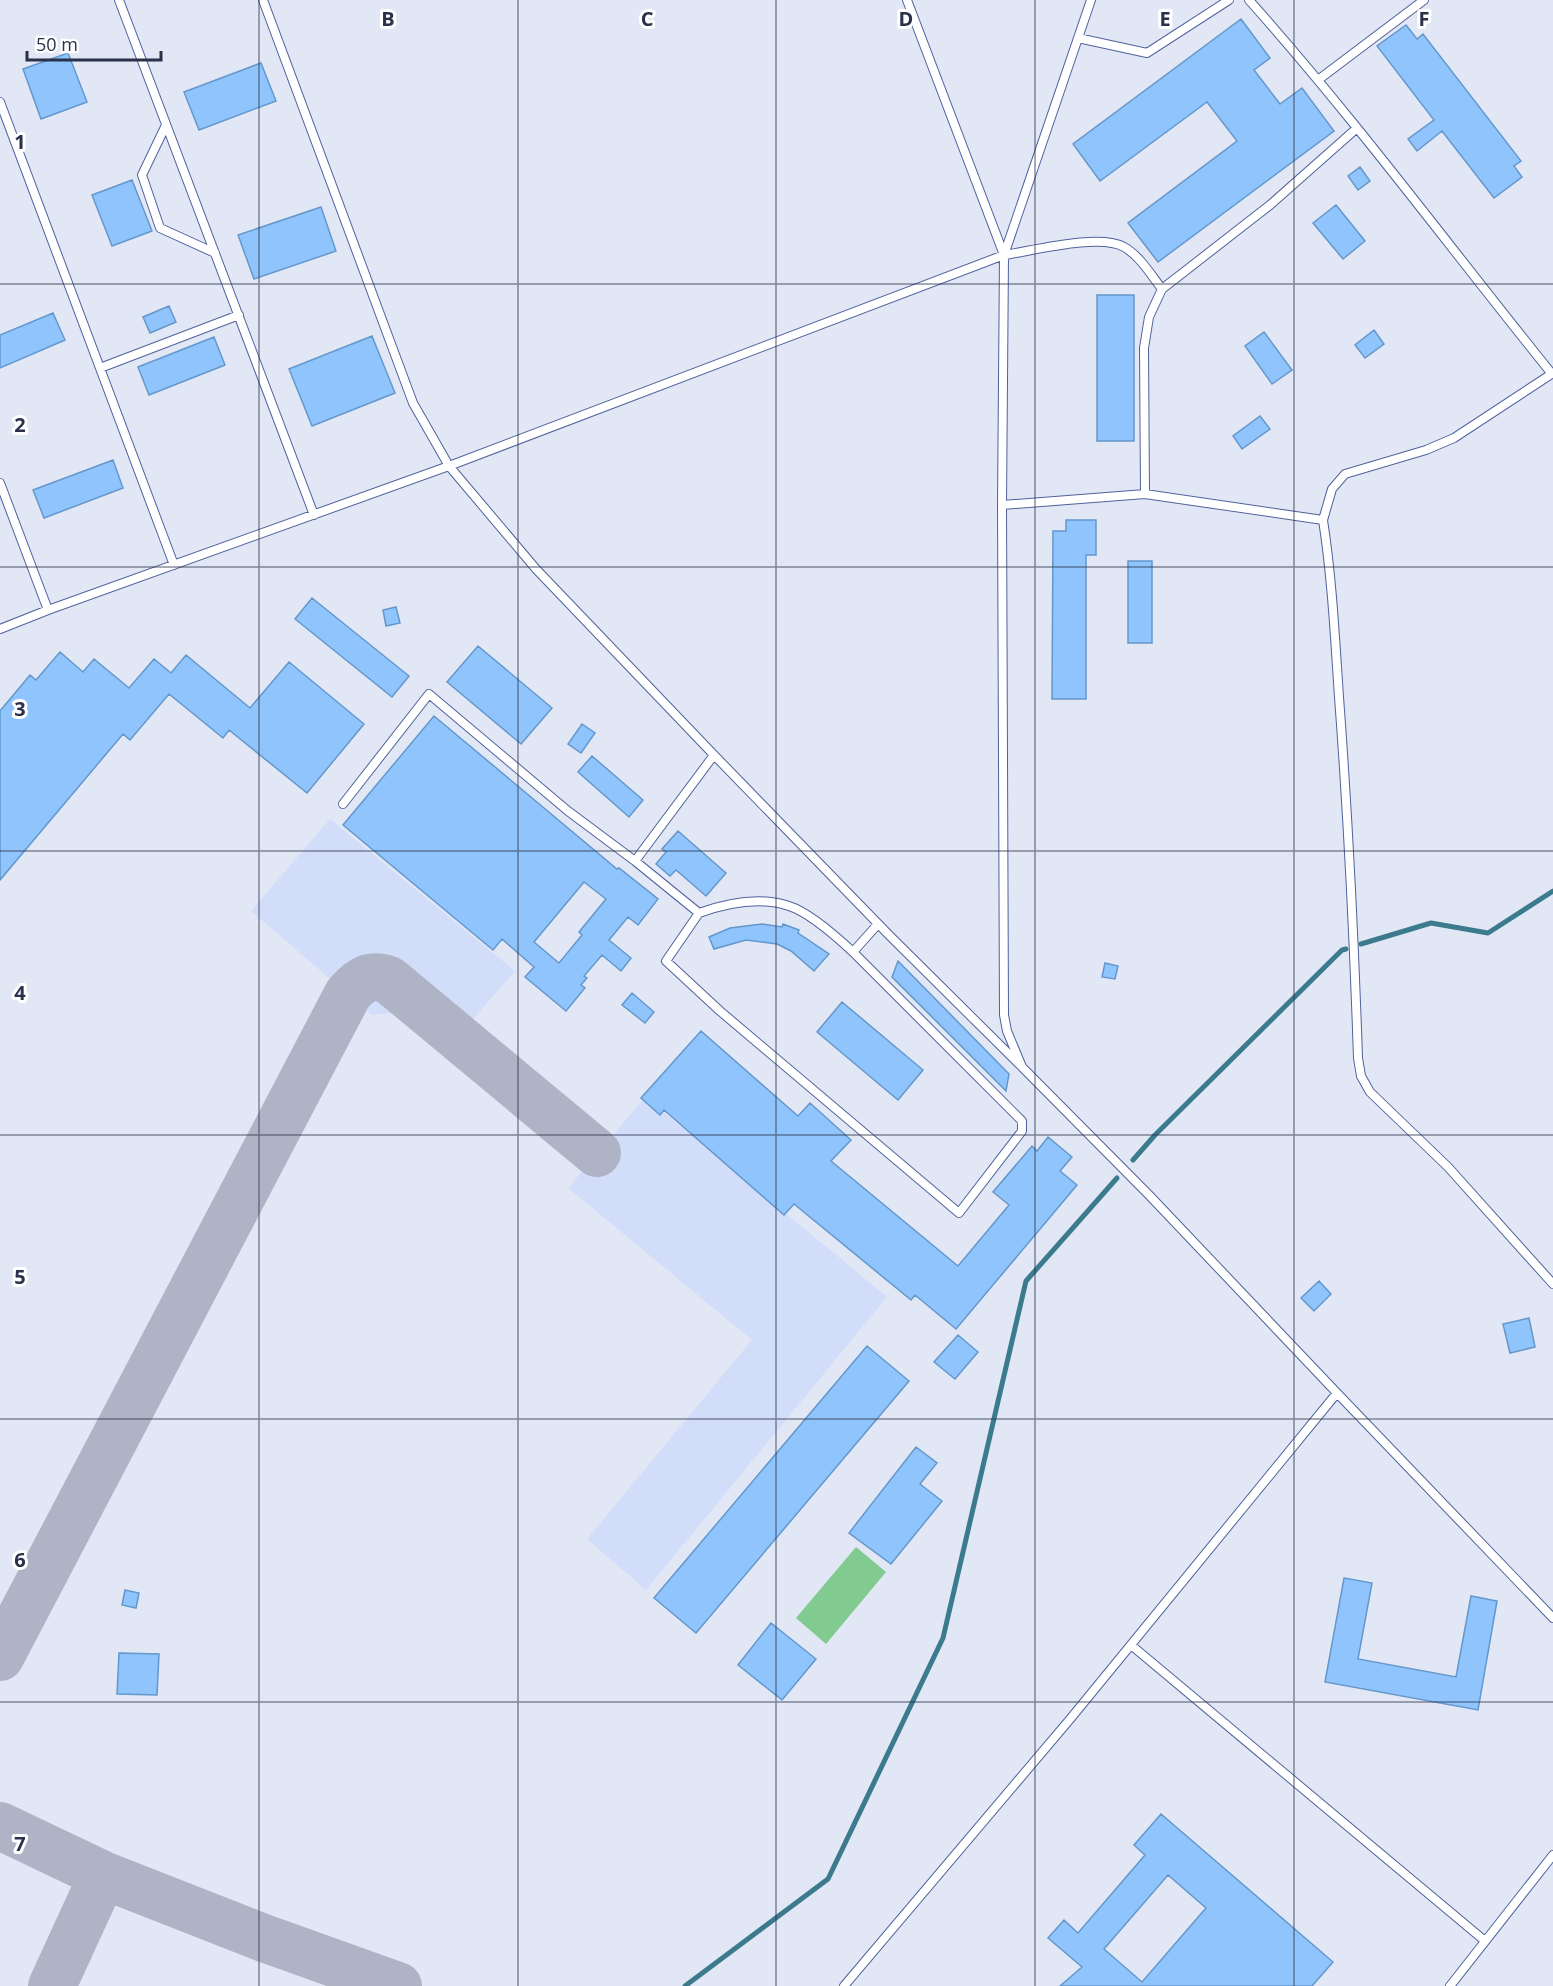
<svg xmlns="http://www.w3.org/2000/svg" width="1553" height="1986" font-family="'Open Sans',sans-serif">
	<rect width="100%" height="100%" fill="#e2e7f5"/>
	<path fill="#d2ddfa" d="M 330,819 L 515,971 L 473,1019 L 447,999 L 423,1027 L 408,1016 L 387,1013 L 372,1015 L 251,911 Z
		M 645,1097 L 887,1297 L 646,1590 L 587,1539 L 752,1340 L 568,1188 Z"/>
	<path fill="#81ca90" d="M 856,1547 L 886,1572 L 826,1644 L 796,1618 Z"/>
	<g fill="none" stroke-linecap="round" stroke-linejoin="round">
		<path stroke="#3c7b8e" stroke-width="5" d="M 1361,944 L 1431,923 L 1488,933 L 1553,891
			M 1133,1160 L 1155,1135 L 1342,950 L 1346,949
			M 685,1986 L 828,1879 L 943,1638 L 1026,1281 L 1117,1178"/>
		<path stroke="#aeb4c5" stroke-width="48" d="M 0,1657 L 348,994 C 360,980 370,973 389,980 L 597,1153
			M 0,1826 L 103,1875 L 261,1937 L 398,1986
			M 52,1986 L 103,1875"/>
	</g>
	<path fill="#8fc5fc" stroke="#6497cc" stroke-width="1.5" fill-rule="evenodd" d="M 1241,19 L 1270,58 L 1254,70 L 1280,104 L 1302,88 L 1334,131 L 1158,262 L 1128,223 L 1237,141 L 1207,102 L 1100,181 L 1073,144 Z
		M 1406,25 L 1417,39 L 1423,34 L 1521,161 L 1514,166 L 1522,177 L 1494,198 L 1442,131 L 1417,151 L 1408,139 L 1434,120 L 1377,46 Z
		M 68,53 L 87,102 L 41,119 L 23,69 Z
		M 261,63 L 276,101 L 199,130 L 184,92 Z
		M 1360,167 L 1370,181 L 1358,190 L 1348,176 Z
		M 132,180 L 152,231 L 112,246 L 92,195 Z
		M 1336,205 L 1365,241 L 1343,259 L 1313,223 Z
		M 321,207 L 336,251 L 254,279 L 238,235 Z
		M 1097,295 L 1134,295 L 1134,441 L 1097,441 Z
		M 169,306 L 176,322 L 150,333 L 143,317 Z
		M 53,313 L 65,340 L 0,368 L 0,335 Z
		M 1374,330 L 1384,344 L 1365,358 L 1355,345 Z
		M 1264,332 L 1292,370 L 1272,384 L 1245,346 Z
		M 372,336 L 395,393 L 312,426 L 289,369 Z
		M 214,337 L 225,365 L 149,395 L 138,367 Z
		M 1260,416 L 1270,429 L 1242,449 L 1233,436 Z
		M 113,460 L 123,488 L 44,518 L 33,490 Z
		M 1066,520 L 1096,520 L 1096,555 L 1086,555 L 1086,699 L 1052,699 L 1053,531 L 1066,531 Z
		M 1128,561 L 1152,561 L 1152,643 L 1128,643 Z
		M 312,598 L 409,676 L 392,697 L 295,619 Z
		M 396,607 L 400,623 L 386,626 L 383,610 Z
		M 478,646 L 552,708 L 521,744 L 447,682 Z
		M 60,652 L 83,672 L 94,659 L 129,688 L 154,659 L 171,673 L 186,655 L 250,708 L 289,662 L 364,724 L 307,793 L 229,730 L 223,738 L 169,694 L 130,740 L 123,734 L 0,880 L 0,711 L 30,675 L 36,680 Z
		M 434,716 L 617,869 L 619,868 L 658,899 L 638,925 L 628,917 L 609,940 L 631,958 L 621,971 L 602,955 L 584,976 L 587,978 L 581,985 L 585,988 L 566,1011 L 525,977 L 534,967 L 502,939 L 493,950 L 343,825 ZM 584,882 L 606,899 L 579,932 L 582,935 L 559,963 L 534,942 Z
		M 582,724 L 595,733 L 581,753 L 568,744 Z
		M 592,756 L 643,800 L 629,817 L 578,772 Z
		M 678,831 L 726,873 L 706,896 L 676,870 L 670,876 L 656,864 L 666,852 L 662,849 Z
		M 762,924 L 782,927 L 783,924 L 799,930 L 798,933 L 829,954 L 814,971 L 791,951 L 777,944 L 746,940 L 714,949 L 709,937 L 730,928 Z
		M 898,961 L 1009,1074 L 1006,1091 L 892,977 Z
		M 1105,963 L 1118,966 L 1115,979 L 1102,977 Z
		M 632,993 L 654,1012 L 645,1023 L 622,1005 Z
		M 842,1002 L 923,1070 L 898,1100 L 817,1032 Z
		M 701,1031 L 798,1116 L 810,1103 L 851,1140 L 831,1161 L 958,1266 L 1009,1205 L 993,1192 L 1032,1146 L 1037,1151 L 1048,1137 L 1072,1157 L 1060,1171 L 1077,1185 L 956,1329 L 915,1295 L 911,1300 L 794,1204 L 784,1215 L 664,1110 L 660,1115 L 641,1098 Z
		M 1319,1281 L 1331,1294 L 1314,1311 L 1301,1298 Z
		M 1529,1318 L 1535,1347 L 1510,1353 L 1503,1324 Z
		M 958,1335 L 978,1352 L 955,1379 L 934,1362 Z
		M 867,1346 L 909,1381 L 696,1633 L 654,1598 Z
		M 916,1447 L 937,1463 L 920,1484 L 942,1501 L 891,1564 L 849,1533 Z
		M 1344,1578 L 1372,1583 L 1358,1659 L 1456,1677 L 1471,1596 L 1497,1601 L 1478,1710 L 1325,1682 Z
		M 125,1590 L 139,1593 L 136,1608 L 122,1605 Z
		M 771,1623 L 816,1659 L 782,1700 L 738,1665 Z
		M 119,1653 L 159,1654 L 157,1695 L 117,1694 Z
		M 1161,1814 L 1333,1962 L 1312,1986 L 1060,1986 L 1082,1967 L 1048,1938 L 1064,1920 L 1078,1933 L 1145,1855 L 1134,1845 ZM 1168,1875 L 1206,1908 L 1142,1982 L 1104,1949 Z"/>
	<g fill="none" stroke-linecap="round" stroke-linejoin="round">
		<g stroke="#50629d" stroke-width="10">
			<path id="lane" d="M 119,0 L 314,515
				M 263,0 L 413,403 L 449,466 L 536,569 L 714,755 L 889,935 L 1020,1065
				M 1249,0 C 1356,120 1451,249 1552,374
				M 1078,38 L 1147,53 L 1229,0
				M 1318,80 L 1424,0
				M 0,102 L 174,565
				M 166,125 L 142,175 L 160,228 L 215,253
				M 1004,255 C 1032,251 1100,233 1124,247 C 1140,256 1151,275 1162,289
				M 100,368 L 239,315
				M 0,483 L 48,610 L 449,466 L 1004,255 L 1091,0
				M 1145,494 L 1144,348 L 1149,317 L 1162,289 L 1270,205 L 1357,128
				M 1002,505 L 1145,494 L 1323,520 C 1332,578 1335,638 1339,697 C 1348,817 1354,938 1358,1058 L 1361,1076 L 1370,1092 L 1448,1167 L 1553,1284
				M 1323,520 L 1332,489 L 1345,474 L 1426,450 L 1454,438 L 1553,373
				M 0,629 L 48,610
				M 343,804 L 429,694 L 568,811 L 635,861 L 714,755
				M 635,861 L 699,913 C 727,903 759,896 789,906 C 808,912 838,938 853,952 L 1022,1121 L 1022,1131 L 959,1213 L 720,1011 L 666,961 L 699,913
				M 853,952 L 878,924
				M 1337,1393 L 1553,1618
				M 1131,1645 L 1485,1941
				M 844,1986 L 1071,1718 L 1337,1393 L 1149,1195 L 1022,1067 L 1007,1031 L 1004,1015 L 1002,505 L 1004,255 L 907,0
				M 1450,1986 L 1553,1855"/>
		</g>
		<use href="#lane" stroke="#fff" stroke-width="8"/>
	</g>
	<path fill="none" stroke="#29314b" stroke-width="1.5" stroke-opacity="0.55" d="M 259,0 L 259,1986M 518,0 L 518,1986M 776,0 L 776,1986M 1035,0 L 1035,1986M 1294,0 L 1294,1986M 0,284 L 1553,284M 0,567 L 1553,567M 0,851 L 1553,851M 0,1135 L 1553,1135M 0,1419 L 1553,1419M 0,1702 L 1553,1702"/>
	<g font-size="20" text-anchor="middle" font-weight="bold" fill="#29314b" stroke="#fff" stroke-width="6" stroke-linejoin="round" paint-order="stroke">
		<text x="388" y="26">B</text>
		<text x="647" y="26">C</text>
		<text x="906" y="26">D</text>
		<text x="1165" y="26">E</text>
		<text x="1424" y="26">F</text>
		<text x="20" y="149">1</text>
		<text x="20" y="432">2</text>
		<text x="20" y="716">3</text>
		<text x="20" y="1000">4</text>
		<text x="20" y="1284">5</text>
		<text x="20" y="1567">6</text>
		<text x="20" y="1851">7</text>
	</g>
	<path d="M27 51v9h134v-9" fill="none" stroke="#29314b" stroke-width="3"/>
	<text x="36" y="51" font-size="18" fill="#29314b" stroke="#ffffff" stroke-width="4.5" paint-order="stroke">50 m</text>
</svg>
